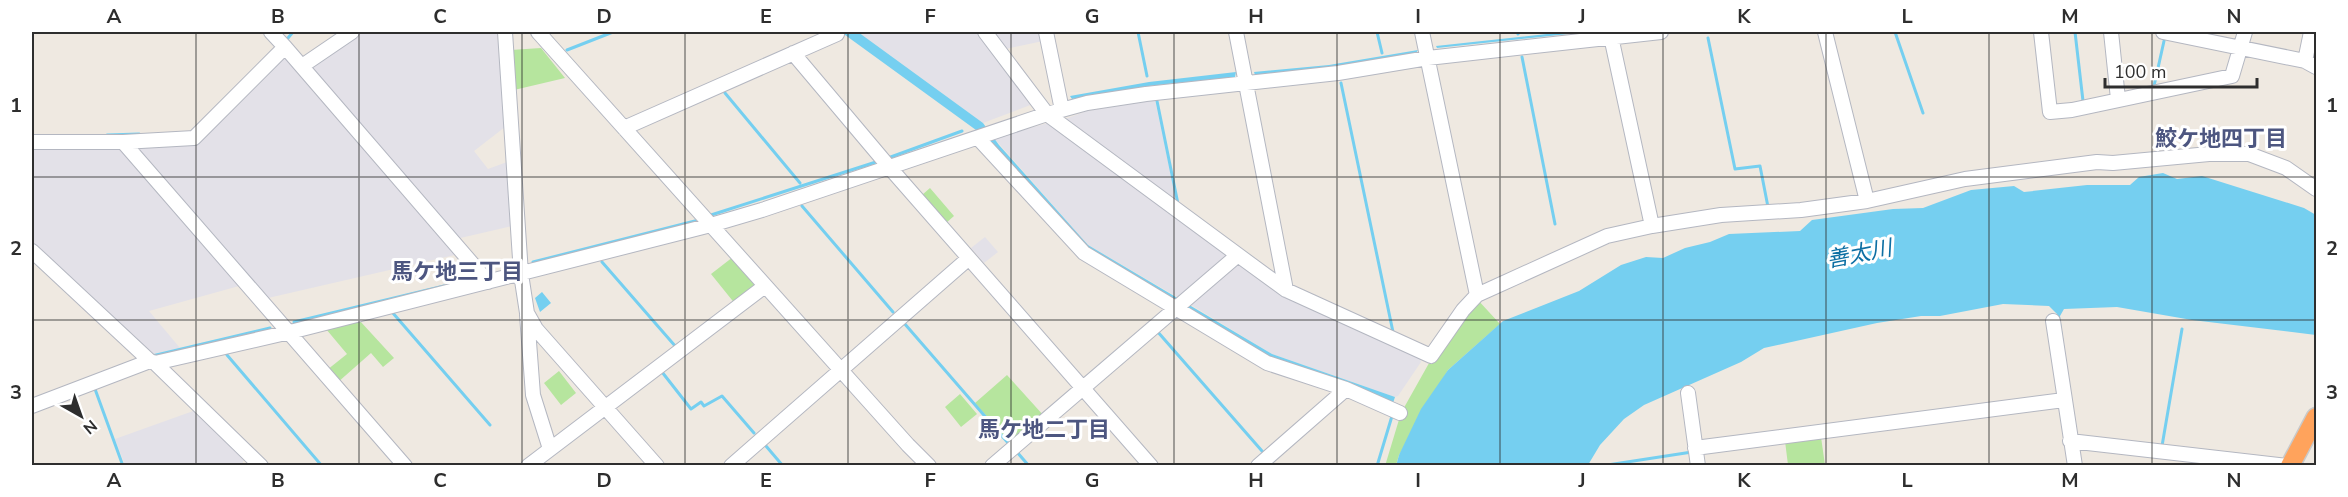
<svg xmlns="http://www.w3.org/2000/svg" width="2348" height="497" font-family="'Nunito Sans','Noto Sans JP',sans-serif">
	<rect width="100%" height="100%" fill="#efe9e1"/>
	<path fill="#e3e1e8" d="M 359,32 L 497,32 L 505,127 L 474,151 L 488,169 L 507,162 L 512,226 L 456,239 L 308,66 Z
		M 858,32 L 980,32 L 1033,104 L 983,123 Z
		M 988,32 L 1041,32 L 1043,41 L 1001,50 Z
		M 286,56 L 459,254 L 268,298 L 135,145 L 195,141 L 279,57 Z
		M 1155,100 L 1177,205 L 1068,126 L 1065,119 L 1087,111 Z
		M 1048,123 L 1059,129 L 1230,252 L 1229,257 L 1179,298 L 1088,245 L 994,138 Z
		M 118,144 L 239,286 L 149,311 L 180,348 L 148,355 L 32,246 L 32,145 Z
		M 985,237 L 998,252 L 984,263 L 971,248 Z
		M 1243,264 L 1419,356 L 1421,362 L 1398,396 L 1395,397 L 1272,354 L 1188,303 L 1234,265 Z
		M 196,410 L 243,454 L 244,460 L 241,466 L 125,465 L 115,439 Z"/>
	<path fill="#b6e59e" d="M 541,48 L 565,78 L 514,90 L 511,50 Z
		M 930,188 L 954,216 L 946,223 L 922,195 Z
		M 733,257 L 756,283 L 754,290 L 736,305 L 711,274 Z
		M 1477,299 L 1500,324 L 1448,370 L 1399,455 L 1396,465 L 1385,466 L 1401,413 L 1433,356 Z
		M 360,321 L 394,358 L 383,367 L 371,353 L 337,383 L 327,370 L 347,354 L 326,329 Z
		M 559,371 L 576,393 L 561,405 L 544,383 Z
		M 1007,375 L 1044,416 L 1011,444 L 975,403 Z
		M 960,394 L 977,414 L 961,427 L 945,407 Z
		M 1821,437 L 1825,465 L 1788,465 L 1785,441 Z"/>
	<path fill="#75cff0" d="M 841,32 L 858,32 L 983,123 L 999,145 L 1088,245 L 1272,354 L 1395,397 L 1393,403 L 1269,358 L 1085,249 L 976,130 Z
		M 1565,32 L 1587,32 L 1437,48 L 1436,46 Z
		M 1418,50 L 1416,53 L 1329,68 L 1255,75 L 1254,72 L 1329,65 Z
		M 1236,72 L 1235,77 L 1149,86 L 1072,99 L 1070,96 L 1149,82 Z
		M 2163,173 L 2177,179 L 2202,176 L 2304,208 L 2316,215 L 2316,335 L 2192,320 L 2117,307 L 2064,309 L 2060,316 L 2077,438 L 2057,314 L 2049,306 L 2003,304 L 1940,316 L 1921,316 L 1877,323 L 1764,348 L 1741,362 L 1644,405 L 1624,419 L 1600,445 L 1588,465 L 1396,466 L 1399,455 L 1421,409 L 1448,370 L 1503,321 L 1579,291 L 1621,265 L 1646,257 L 1663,258 L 1685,248 L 1710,242 L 1729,234 L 1800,231 L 1812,220 L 1893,209 L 1923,208 L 1971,190 L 2014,186 L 2024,192 L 2087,185 L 2130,185 L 2139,177 Z
		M 542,292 L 551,303 L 540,312 L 535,298 Z"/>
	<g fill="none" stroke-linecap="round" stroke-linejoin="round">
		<path stroke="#75cff0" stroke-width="3" d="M 1138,32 L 1147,76
			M 1377,32 L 1382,53
			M 1517,32 L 1518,34
			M 1895,32 L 1923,113
			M 2075,32 L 2083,101
			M 288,38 L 293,32
			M 1708,38 L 1735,169 L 1760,166 L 1768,207
			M 567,50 L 613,32
			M 2314,55 L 2316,43
			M 1522,57 L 1555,224
			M 1341,83 L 1393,332
			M 2154,86 L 2164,41
			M 725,93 L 800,183
			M 1157,101 L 1178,204
			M 107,135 L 139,134
			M 888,158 L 962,131
			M 802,206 L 893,312
			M 711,215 L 876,162
			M 533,262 L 695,221
			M 602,262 L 676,347
			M 392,312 L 490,425
			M 294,322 L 444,286
			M 904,323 L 1009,444
			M 1157,331 L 1262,451
			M 227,355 L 322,466
			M 152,356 L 270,328
			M 662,372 L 691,409 L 701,402 L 704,406 L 722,396 L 754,433
			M 95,389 L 123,466
			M 766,446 L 783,466
			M 2162,446 L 2182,329
			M 1017,452 L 1029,466
			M 1377,466 L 1392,416
			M 1601,466 L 1692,452"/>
		<g stroke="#b4b7c1" stroke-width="16">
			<path id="minor" d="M 271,32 L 285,47
				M 505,32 L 521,274 L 527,313 L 536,329 L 657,466
				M 538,32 L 908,445 L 929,466
				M 985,32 L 1047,114 L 1238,255 L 1286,290 L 1431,356 L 1463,310 L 1477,295 L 1607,236 L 1652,226 L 1721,215 L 1801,210 L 1867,201 L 1965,179 L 2097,162 L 2113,163 L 2209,154 L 2249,154 L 2286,168 L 2316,189
				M 1046,32 L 1062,110
				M 1236,32 L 1286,290
				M 1422,32 L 1477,295
				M 1610,32 L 1652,226
				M 1825,32 L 1867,201
				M 2041,32 L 2050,112 L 2072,110 L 2232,76 L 2245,32
				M 2111,32 L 2118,99
				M 2163,32 L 2305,61 L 2316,67
				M 793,53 L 890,168 L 1151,466
				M 2305,61 L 2311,32
				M 302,66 L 352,32
				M 624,128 L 837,34
				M 978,138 L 1084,253 L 1267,363 L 1346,389
				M 32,142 L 123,142 L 194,138 L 285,47 L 488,282
				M 123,142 L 405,466
				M 32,251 L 150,361 L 155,363 L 261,466
				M 527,315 L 533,395 L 550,449
				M 2053,321 L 2075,466
				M 155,363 L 290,332 L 711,225 L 762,210 L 1047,114 L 1087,103 L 1146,94 L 1338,73 L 1428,58 L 1661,32
				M 1688,393 L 1698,466
				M 32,406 L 150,361
				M 2070,441 L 2288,466
				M 1695,448 L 2064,400
				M 528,466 L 765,286
				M 731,466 L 969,258
				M 992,466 L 1238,255
				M 1258,466 L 1346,389 L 1400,413"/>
		</g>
		<g stroke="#c9c9c9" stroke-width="21">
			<path id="highway" d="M 2290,466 L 2316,417"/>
		</g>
		<use href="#minor" stroke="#fff" stroke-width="14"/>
		<use href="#highway" stroke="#ffa35c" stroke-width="18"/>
	</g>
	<path fill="none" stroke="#2e2e2e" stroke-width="1.5" stroke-opacity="0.55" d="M 196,32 L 196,466M 359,32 L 359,466M 522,32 L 522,466M 685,32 L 685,466M 848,32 L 848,466M 1011,32 L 1011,466M 1174,32 L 1174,466M 1337,32 L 1337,466M 1500,32 L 1500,466M 1663,32 L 1663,466M 1826,32 L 1826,466M 1989,32 L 1989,466M 2152,32 L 2152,466M 32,177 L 2316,177M 32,320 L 2316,320"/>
	<g text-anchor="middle" stroke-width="6" stroke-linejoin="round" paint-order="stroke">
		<g font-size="22" font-weight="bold" fill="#4d5680" stroke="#fff">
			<text x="2221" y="146">鮫ケ地四丁目</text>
			<text x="457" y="279">馬ケ地三丁目</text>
			<text x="1044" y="437">馬ケ地二丁目</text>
		</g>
		<g font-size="22" font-style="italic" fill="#0d6fa3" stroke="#fff">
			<text transform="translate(1859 253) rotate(-11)" y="8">善太川</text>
		</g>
	</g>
	<rect width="2348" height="497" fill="none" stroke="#ffffff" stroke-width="66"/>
	<g transform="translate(81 416) rotate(140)" stroke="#ffffff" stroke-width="4.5" paint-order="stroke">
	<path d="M0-4.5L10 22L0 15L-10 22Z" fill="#2e2e2e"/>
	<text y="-9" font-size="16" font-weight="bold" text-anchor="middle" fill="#2e2e2e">N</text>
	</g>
	<path d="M2105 78v9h152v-9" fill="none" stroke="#2e2e2e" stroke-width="3"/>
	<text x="2114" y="78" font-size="18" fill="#2e2e2e" stroke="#ffffff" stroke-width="4.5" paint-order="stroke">100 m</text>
	<rect x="33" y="33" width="2282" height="431" fill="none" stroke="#2e2e2e" stroke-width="2"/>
	<g font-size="20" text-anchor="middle" font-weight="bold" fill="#2e2e2e">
		<text x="114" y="23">A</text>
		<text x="278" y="23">B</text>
		<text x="440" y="23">C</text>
		<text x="604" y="23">D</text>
		<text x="766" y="23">E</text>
		<text x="930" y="23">F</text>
		<text x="1092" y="23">G</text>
		<text x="1256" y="23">H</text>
		<text x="1418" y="23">I</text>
		<text x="1582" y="23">J</text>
		<text x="1744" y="23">K</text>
		<text x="1907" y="23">L</text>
		<text x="2070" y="23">M</text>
		<text x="2234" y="23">N</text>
		<text x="16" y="112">1</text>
		<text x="2332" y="112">1</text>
		<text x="16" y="255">2</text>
		<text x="2332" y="255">2</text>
		<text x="16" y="399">3</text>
		<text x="2332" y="399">3</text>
		<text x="114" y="487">A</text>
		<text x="278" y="487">B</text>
		<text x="440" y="487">C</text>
		<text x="604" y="487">D</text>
		<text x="766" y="487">E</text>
		<text x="930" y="487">F</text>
		<text x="1092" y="487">G</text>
		<text x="1256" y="487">H</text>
		<text x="1418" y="487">I</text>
		<text x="1582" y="487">J</text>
		<text x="1744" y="487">K</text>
		<text x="1907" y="487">L</text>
		<text x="2070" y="487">M</text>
		<text x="2234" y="487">N</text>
	</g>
</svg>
